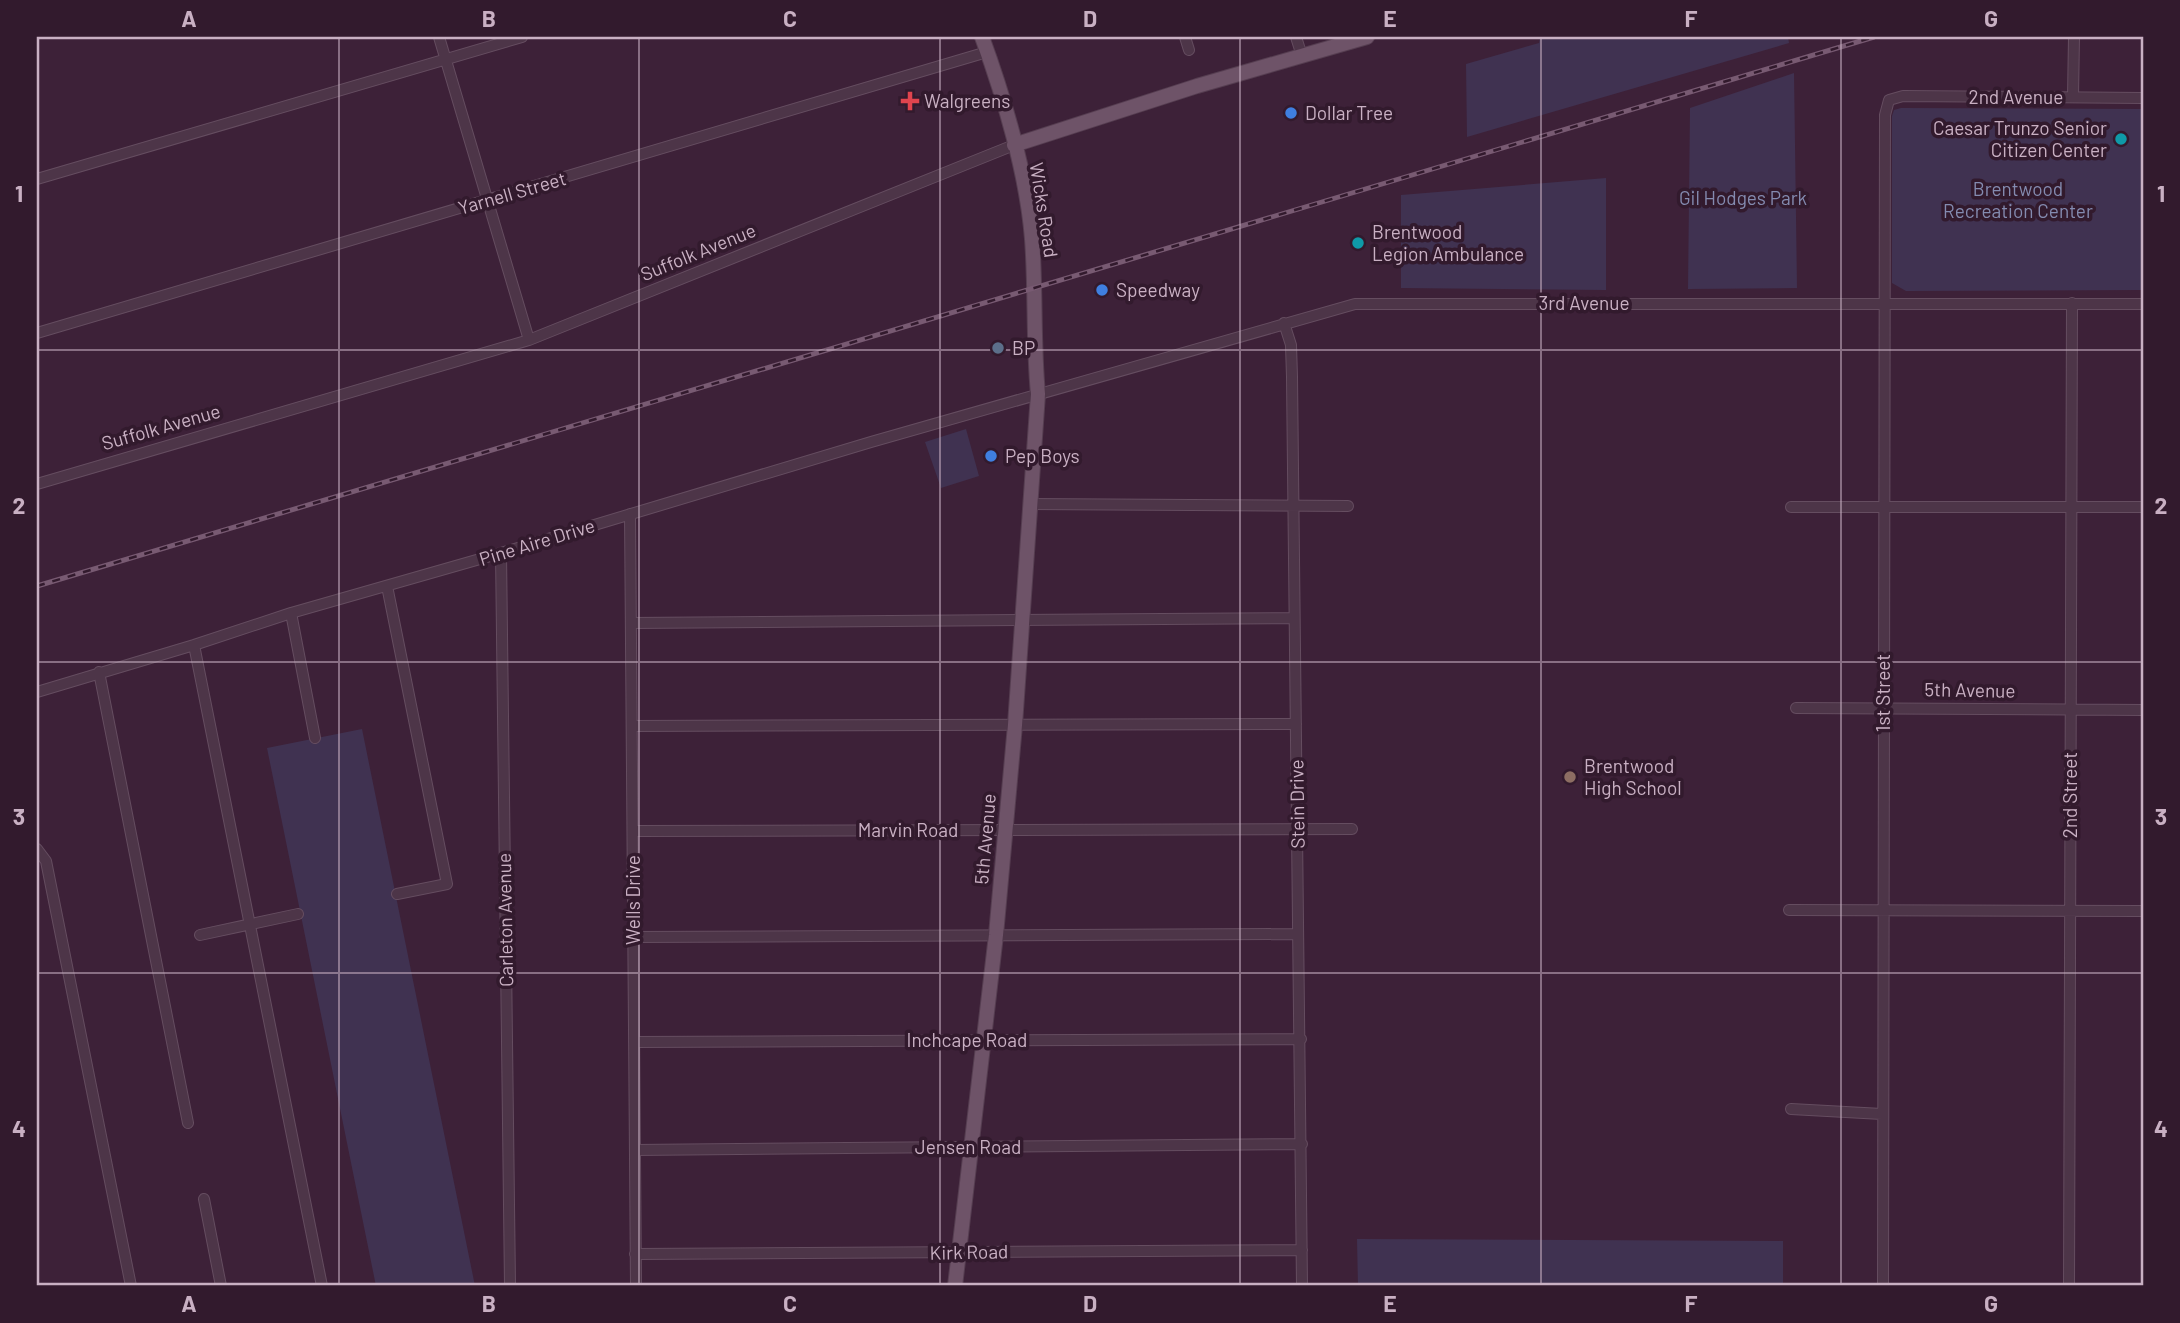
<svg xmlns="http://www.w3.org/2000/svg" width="2180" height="1323" font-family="Barlow,sans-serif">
	<rect width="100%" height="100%" fill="#3d2138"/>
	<path fill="#403251" d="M 1540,37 L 1788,37 L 1789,43 L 1467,137 L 1466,64 L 1539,43 Z
		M 1794,73 L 1797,288 L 1688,289 L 1690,108 Z
		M 1901,108 L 2143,109 L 2143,290 L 1906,291 L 1892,283 L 1892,116 L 1894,110 Z
		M 1606,178 L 1606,290 L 1401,288 L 1401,195 Z
		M 966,429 L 979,476 L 941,488 L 925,442 Z
		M 362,729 L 475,1286 L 376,1286 L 267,748 Z
		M 1357,1239 L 1783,1241 L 1783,1286 L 1358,1286 Z"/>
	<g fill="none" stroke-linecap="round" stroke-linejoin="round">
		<g stroke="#654d60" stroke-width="12">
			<path id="minor" d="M 439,37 L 529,340
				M 1185,37 L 1189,50
				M 1296,37 L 1302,56
				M 2073,97 L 2074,37
				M 37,179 L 522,37
				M 1284,323 L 1291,345 L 1292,377 L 1302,1286
				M 37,333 L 987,52
				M 37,484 L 529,340 L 1014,145
				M 1029,504 L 1348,506
				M 1791,507 L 2143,507
				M 630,514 L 636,1286
				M 501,553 L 510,1286
				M 387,586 L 447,884 L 397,894
				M 291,613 L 315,738
				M 631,623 L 1294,618
				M 194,645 L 322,1286
				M 99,672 L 188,1123
				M 37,692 L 194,645 L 291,613 L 501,553 L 871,442 L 1355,304 L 2143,304
				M 1796,708 L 2143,710
				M 632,726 L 1296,724
				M 633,831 L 1352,829
				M 37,849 L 46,861 L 131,1286
				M 1789,910 L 2143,911
				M 200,935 L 298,914
				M 633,937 L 1298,934
				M 634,1042 L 1301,1039
				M 1791,1109 L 1882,1114
				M 635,1150 L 1302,1144
				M 204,1199 L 221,1286
				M 635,1254 L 1302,1250
				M 1883,1286 L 1885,115 L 1889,100 L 1903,96 L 2143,98
				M 2069,1286 L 2072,303"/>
		</g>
		<g stroke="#563e51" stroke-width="16">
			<path id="major" d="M 1014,145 L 1197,86 L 1367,37
				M 955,1286 L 996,935 L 1015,725 L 1038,394 C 1033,342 1036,291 1032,239 C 1027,175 1004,97 982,37"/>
		</g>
		<use href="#minor" stroke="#4d3548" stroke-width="10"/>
		<use href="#major" stroke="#6e5368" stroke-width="14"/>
		<g stroke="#785a72" stroke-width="5">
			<path id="rail" d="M 37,586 L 1874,37"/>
		</g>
		<use href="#rail" stroke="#321a2d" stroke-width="2.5" stroke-dasharray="8" stroke-linecap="butt"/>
	</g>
	<path fill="none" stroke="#c9b0c3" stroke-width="2" stroke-opacity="0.55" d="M 339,37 L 339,1286M 639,37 L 639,1286M 940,37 L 940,1286M 1240,37 L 1240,1286M 1541,37 L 1541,1286M 1841,37 L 1841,1286M 37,350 L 2143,350M 37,662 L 2143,662M 37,973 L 2143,973"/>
	<path fill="#e0444e" stroke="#321a2d" stroke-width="2.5" d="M906.5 90.5h7v7h7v7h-7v7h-7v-7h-7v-7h7z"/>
	<g fill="#3f7fe0" stroke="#321a2d" stroke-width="2.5">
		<circle cx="1291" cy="113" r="7"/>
		<circle cx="1102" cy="290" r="7"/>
		<circle cx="991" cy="456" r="7"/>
	</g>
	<g fill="#0f9aa8" stroke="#321a2d" stroke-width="2.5">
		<circle cx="2121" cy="139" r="7"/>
		<circle cx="1358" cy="243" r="7"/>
	</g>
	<circle fill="#5c6f8a" stroke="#321a2d" stroke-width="2.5" cx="998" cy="348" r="7"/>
	<circle fill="#8d6e63" stroke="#321a2d" stroke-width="2.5" cx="1570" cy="777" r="7"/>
	<g text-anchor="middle" stroke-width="7" stroke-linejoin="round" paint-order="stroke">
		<g font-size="19" fill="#c9b0c3" stroke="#321a2d">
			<text x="2016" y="104">2nd Avenue</text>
			<text transform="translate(512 193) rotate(-16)" y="7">Yarnell Street</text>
			<text transform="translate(1044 210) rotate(81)" y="7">Wicks Road</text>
			<text transform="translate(698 252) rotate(-22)" y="7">Suffolk Avenue</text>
			<text x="1584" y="310">3rd Avenue</text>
			<text transform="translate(161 427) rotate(-16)" y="7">Suffolk Avenue</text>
			<text transform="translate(537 542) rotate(-17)" y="7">Pine Aire Drive</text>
			<text transform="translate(1970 690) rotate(1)" y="7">5th Avenue</text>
			<text transform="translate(1883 693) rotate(-90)" y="7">1st Street</text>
			<text transform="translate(2070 795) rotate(-90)" y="7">2nd Street</text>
			<text transform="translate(1297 804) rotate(-91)" y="7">Stein Drive</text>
			<text x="908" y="837">Marvin Road</text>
			<text transform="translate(985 839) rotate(-85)" y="7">5th Avenue</text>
			<text transform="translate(633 900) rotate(-90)" y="7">Wells Drive</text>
			<text transform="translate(505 920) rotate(-91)" y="7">Carleton Avenue</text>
			<text x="967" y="1047">Inchcape Road</text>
			<text x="968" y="1154">Jensen Road</text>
			<text transform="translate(969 1252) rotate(-1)" y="7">Kirk Road</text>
		</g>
		<g font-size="19" fill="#c9b0c3" stroke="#321a2d" text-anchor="start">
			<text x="924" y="108">Walgreens</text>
			<text x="1305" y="120">Dollar Tree</text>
			<text x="2107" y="135" text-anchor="end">Caesar Trunzo Senior<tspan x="2107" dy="22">Citizen Center</tspan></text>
			<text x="1372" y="239">Brentwood<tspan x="1372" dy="22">Legion Ambulance</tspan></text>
			<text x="1116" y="297">Speedway</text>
			<text x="1012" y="355">BP</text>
			<text x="1005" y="463">Pep Boys</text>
			<text x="1584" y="773">Brentwood<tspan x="1584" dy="22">High School</tspan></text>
		</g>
		<g font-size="19" fill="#848bb0" stroke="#321a2d">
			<text x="2018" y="196">Brentwood<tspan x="2018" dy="22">Recreation Center</tspan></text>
			<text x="1743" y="205">Gil Hodges Park</text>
		</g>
	</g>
	<rect width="2180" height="1323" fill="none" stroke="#321a2d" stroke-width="77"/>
	<rect x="38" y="38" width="2104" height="1246" fill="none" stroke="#c9b0c3" stroke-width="2.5"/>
	<g font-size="23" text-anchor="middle" font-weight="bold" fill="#c9b0c3">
		<text x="189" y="27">A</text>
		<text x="489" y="27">B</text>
		<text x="790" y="27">C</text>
		<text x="1090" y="27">D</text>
		<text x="1390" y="27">E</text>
		<text x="1691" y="27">F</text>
		<text x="1991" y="27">G</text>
		<text x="19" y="202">1</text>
		<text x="2161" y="202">1</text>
		<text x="19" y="514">2</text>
		<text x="2161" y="514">2</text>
		<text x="19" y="825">3</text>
		<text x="2161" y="825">3</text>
		<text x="19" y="1137">4</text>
		<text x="2161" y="1137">4</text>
		<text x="189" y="1312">A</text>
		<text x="489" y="1312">B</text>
		<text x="790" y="1312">C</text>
		<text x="1090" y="1312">D</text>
		<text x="1390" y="1312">E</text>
		<text x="1691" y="1312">F</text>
		<text x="1991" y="1312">G</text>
	</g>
</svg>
